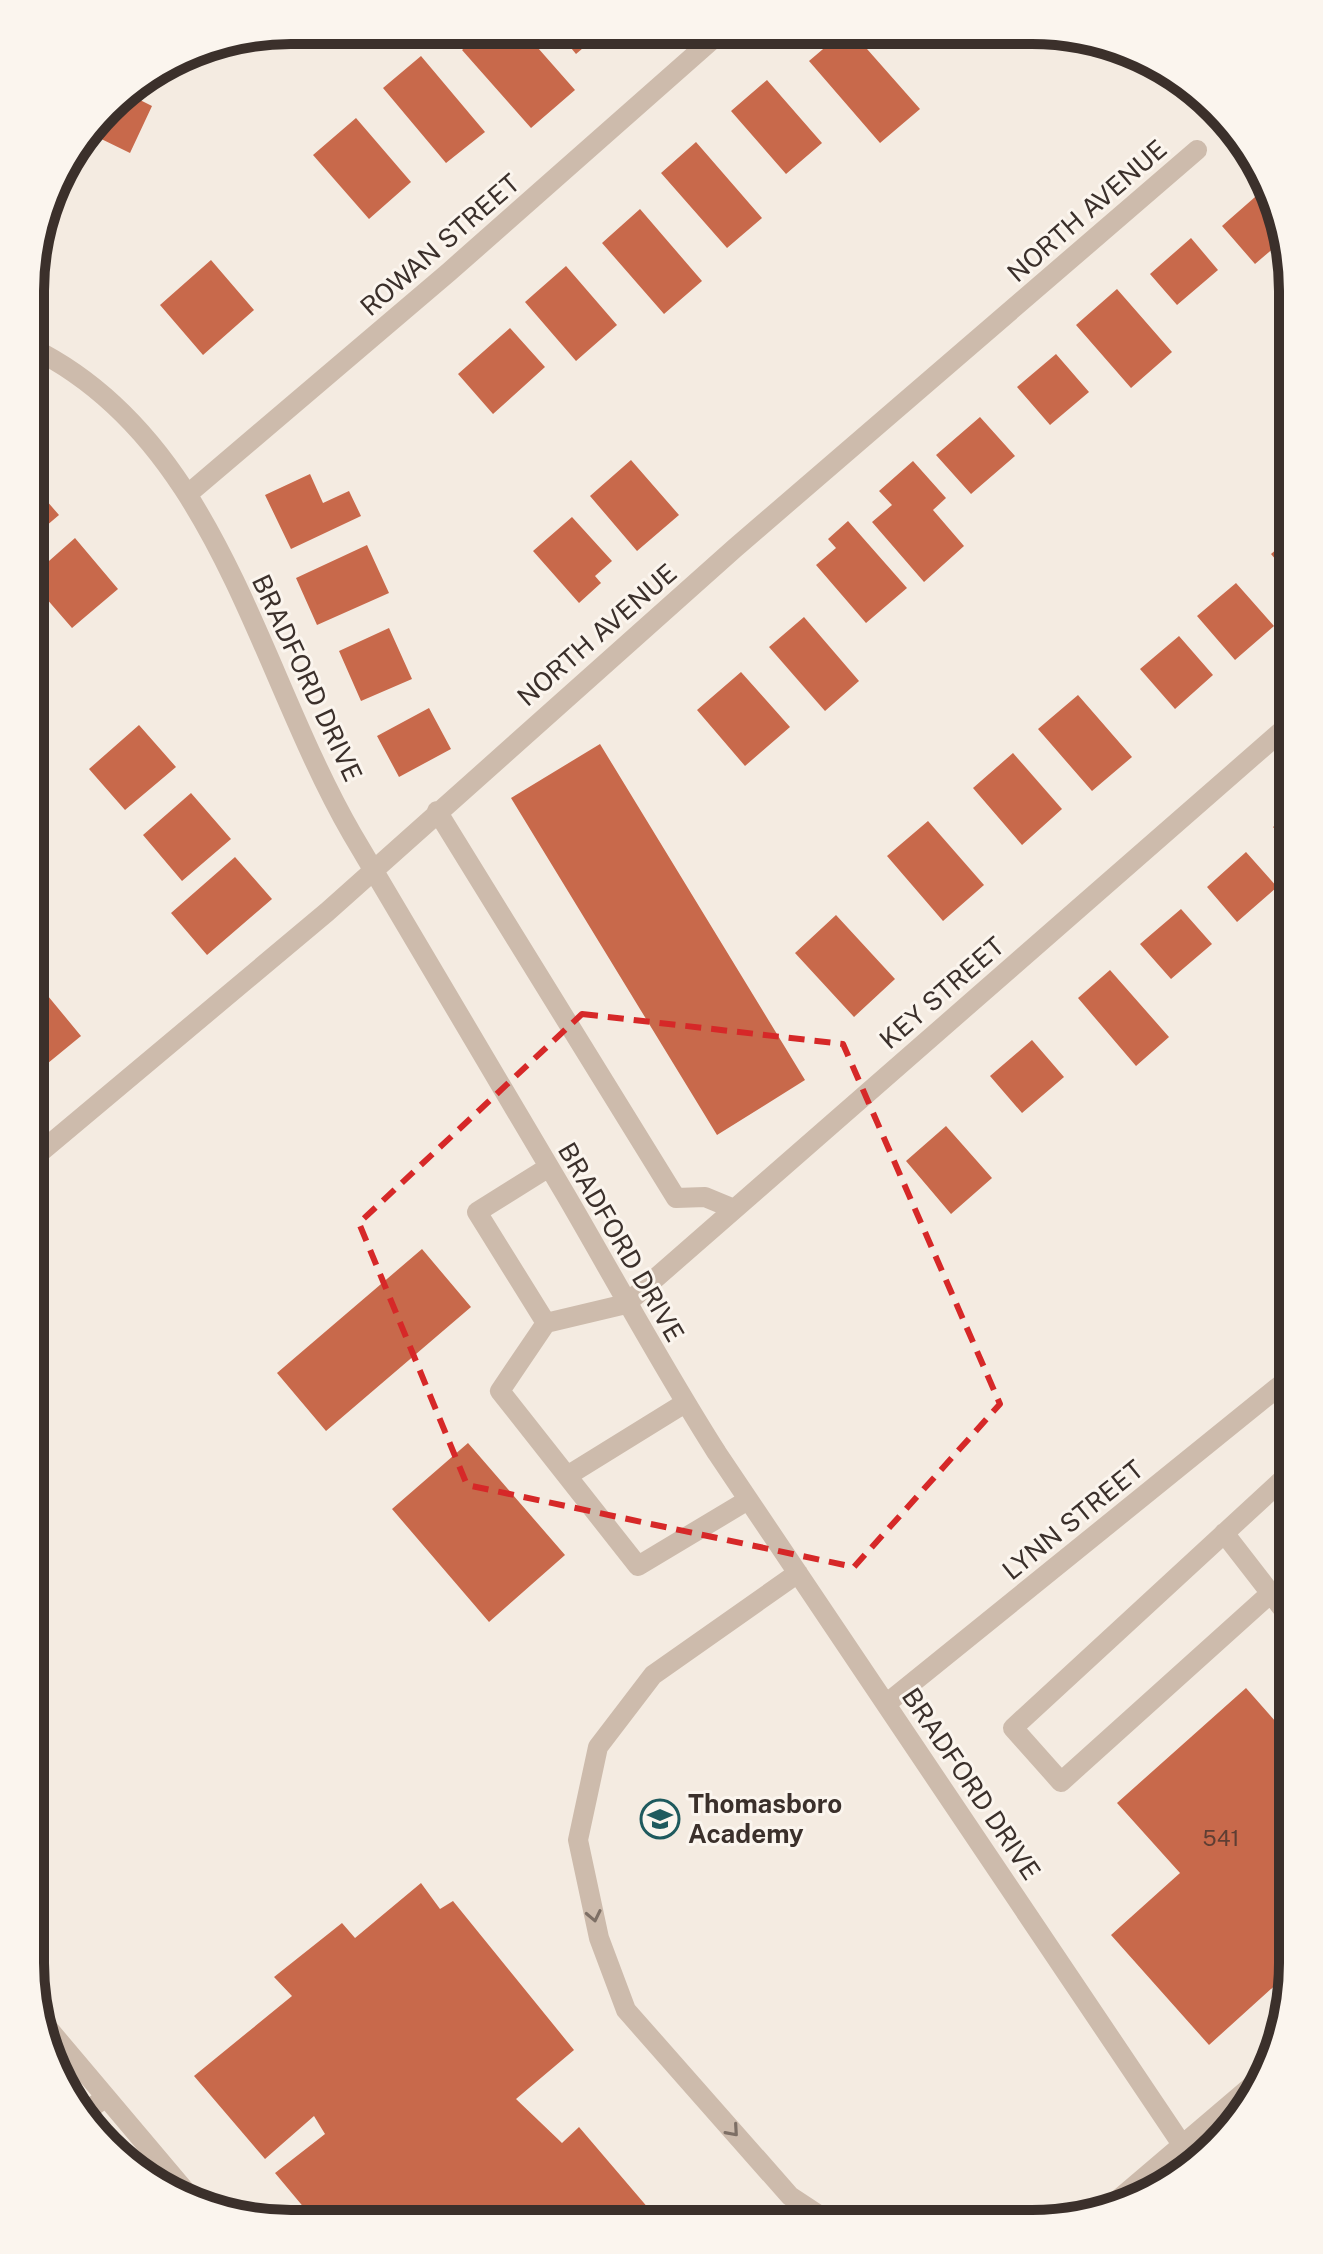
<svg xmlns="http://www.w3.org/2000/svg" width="1323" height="2254" font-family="'Public Sans',sans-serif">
	<rect width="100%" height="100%" fill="#f4ebe1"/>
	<path fill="#c8694b" d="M 484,31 L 523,31 L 575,90 L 531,128 L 462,50 Z
		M 557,31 L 603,31 L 576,54 Z
		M 843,32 L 852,32 L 920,109 L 880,143 L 809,61 Z
		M 421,56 L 485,132 L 446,163 L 383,88 Z
		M 767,80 L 822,143 L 786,174 L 731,111 Z
		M 124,92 L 152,106 L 130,153 L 89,133 Z
		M 356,118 L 411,182 L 369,219 L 313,155 Z
		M 696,142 L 762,218 L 727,248 L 661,173 Z
		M 1263,190 L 1276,205 L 1283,240 L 1255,264 L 1222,226 Z
		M 640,209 L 702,281 L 664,314 L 602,243 Z
		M 1191,238 L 1218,270 L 1177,305 L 1150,274 Z
		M 211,260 L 254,310 L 203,355 L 160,305 Z
		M 566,266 L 617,325 L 576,361 L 525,302 Z
		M 1117,289 L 1172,352 L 1131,388 L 1076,325 Z
		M 510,328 L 545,367 L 493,414 L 458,374 Z
		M 1056,354 L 1089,392 L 1050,425 L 1017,387 Z
		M 980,417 L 1015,456 L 971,494 L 936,455 Z
		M 631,460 L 679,515 L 637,551 L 590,496 Z
		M 913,461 L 946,498 L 933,510 L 964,546 L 924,582 L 872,522 L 892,505 L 879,491 Z
		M 310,474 L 323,503 L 349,491 L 361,516 L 291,549 L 265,495 Z
		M 32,484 L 59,515 L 32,538 Z
		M 572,517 L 612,561 L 595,576 L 601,583 L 579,603 L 533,551 Z
		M 848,521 L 907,588 L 866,623 L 816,565 L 836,548 L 828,539 Z
		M 1293,535 L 1293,580 L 1271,554 Z
		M 75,538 L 118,589 L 72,628 L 32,582 L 32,576 Z
		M 367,545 L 389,593 L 317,625 L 296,578 Z
		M 1236,583 L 1274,626 L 1235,660 L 1197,616 Z
		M 804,617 L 859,681 L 825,711 L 769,647 Z
		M 389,628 L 412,679 L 361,701 L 339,651 Z
		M 1179,636 L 1213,675 L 1175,709 L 1140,669 Z
		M 741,672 L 790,727 L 745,766 L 697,710 Z
		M 1078,695 L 1132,757 L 1092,791 L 1038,729 Z
		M 429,708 L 451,749 L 399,777 L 377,736 Z
		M 139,725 L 176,767 L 125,810 L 89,769 Z
		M 600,744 L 805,1080 L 717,1135 L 511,798 Z
		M 1013,753 L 1062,809 L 1022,845 L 973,788 Z
		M 191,793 L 231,839 L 182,881 L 143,835 Z
		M 1293,810 L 1293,850 L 1273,827 Z
		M 928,821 L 984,885 L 943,921 L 887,856 Z
		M 1246,852 L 1277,887 L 1237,922 L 1207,887 Z
		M 235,857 L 272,899 L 207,955 L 171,913 Z
		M 1181,909 L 1212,944 L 1171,979 L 1140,944 Z
		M 836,915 L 895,979 L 854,1017 L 795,953 Z
		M 1110,970 L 1169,1037 L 1136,1066 L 1078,998 Z
		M 43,990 L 81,1036 L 31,1077 L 31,1000 Z
		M 1032,1040 L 1064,1077 L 1022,1113 L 990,1076 Z
		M 946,1126 L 992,1178 L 951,1214 L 906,1161 Z
		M 422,1249 L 471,1307 L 326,1431 L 277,1373 Z
		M 468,1443 L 565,1555 L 489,1622 L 392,1509 Z
		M 1246,1688 L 1292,1740 L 1292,1970 L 1209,2045 L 1111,1935 L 1180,1873 L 1117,1803 Z
		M 421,1883 L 440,1909 L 453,1901 L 574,2050 L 516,2099 L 562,2143 L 579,2127 L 661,2223 L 401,2222 L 394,2212 L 383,2222 L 316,2222 L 275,2173 L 325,2134 L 314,2116 L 265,2159 L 194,2076 L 292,1996 L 274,1977 L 342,1923 L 355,1938 Z"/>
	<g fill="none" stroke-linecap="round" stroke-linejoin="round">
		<path stroke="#cdbbac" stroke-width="20" d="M 32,348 C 218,440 256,668 352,834 C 423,955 496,1075 567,1197 C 617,1283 664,1370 717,1453 L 1191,2158
			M 188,494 L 449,272 L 722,31
			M 437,811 L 676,1198 L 705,1197 L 734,1209
			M 31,1160 L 327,912 L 735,548 L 1197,150
			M 549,1167 L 477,1212 L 546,1323 L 626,1304 L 1293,721
			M 546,1323 L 500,1391 L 638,1566 L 748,1500
			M 567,1476 L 685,1403
			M 1224,1533 L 1293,1622
			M 798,1573 L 653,1675 L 598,1747 L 578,1840 L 599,1938 L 626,2010 L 790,2196 L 831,2223
			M 1271,1593 L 1061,1782 L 1013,1728 L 1293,1470
			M 886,1704 L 1293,1375
			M 41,2020 L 187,2193
			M 87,2111 L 106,2097
			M 1107,2209 L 1269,2071"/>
	</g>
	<defs><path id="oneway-chevron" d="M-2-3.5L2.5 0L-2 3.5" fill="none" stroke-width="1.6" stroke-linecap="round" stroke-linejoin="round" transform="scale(2)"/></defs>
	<g stroke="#7d6f65">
		<use href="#oneway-chevron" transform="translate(594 1916) rotate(78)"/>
		<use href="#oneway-chevron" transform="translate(733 2131) rotate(49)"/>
	</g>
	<path fill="none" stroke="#d62828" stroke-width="6" stroke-dasharray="16 10" stroke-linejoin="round" d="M 582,1014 L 843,1044 L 1000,1404 L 854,1567 L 467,1485 L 359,1223 Z"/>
	<defs>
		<g id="school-ring" transform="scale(2)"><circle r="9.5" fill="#fbf5ee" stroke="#1f5a5e" stroke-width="1.5"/><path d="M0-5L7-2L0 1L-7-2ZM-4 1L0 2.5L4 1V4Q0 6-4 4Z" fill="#1f5a5e"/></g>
	</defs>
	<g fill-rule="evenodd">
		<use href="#school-ring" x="660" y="1819"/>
	</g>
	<g text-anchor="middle" stroke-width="6" stroke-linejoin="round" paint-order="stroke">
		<g font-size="22" fill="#5e3e33">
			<text x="1221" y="1846">541</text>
		</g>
		<g font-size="26" fill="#3b302b" stroke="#fbf5ee">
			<text transform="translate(1087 211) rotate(-41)" y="9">NORTH AVENUE</text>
			<text transform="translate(440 245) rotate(-41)" y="9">ROWAN STREET</text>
			<text transform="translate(597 635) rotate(-41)" y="9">NORTH AVENUE</text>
			<text transform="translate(307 678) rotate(65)" y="9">BRADFORD DRIVE</text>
			<text transform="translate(942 993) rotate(-41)" y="9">KEY STREET</text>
			<text transform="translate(621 1242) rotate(60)" y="9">BRADFORD DRIVE</text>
			<text transform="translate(1073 1520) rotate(-39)" y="9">LYNN STREET</text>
			<text transform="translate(971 1784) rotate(56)" y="9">BRADFORD DRIVE</text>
		</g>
		<g font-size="26" font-weight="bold" fill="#3b302b" stroke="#fbf5ee" text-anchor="start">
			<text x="688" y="1813">Thomasboro<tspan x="688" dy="30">Academy</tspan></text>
		</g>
	</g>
	<path d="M0 0H1323V2254H0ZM291 44H1032A247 247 0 0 1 1279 291V1963A247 247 0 0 1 1032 2210H291A247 247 0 0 1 44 1963V291A247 247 0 0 1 291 44Z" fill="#fbf5ee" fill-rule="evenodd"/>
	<path fill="none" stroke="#3b302b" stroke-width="10" d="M291 44H1032A247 247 0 0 1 1279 291V1963A247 247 0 0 1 1032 2210H291A247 247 0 0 1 44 1963V291A247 247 0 0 1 291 44Z"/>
</svg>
